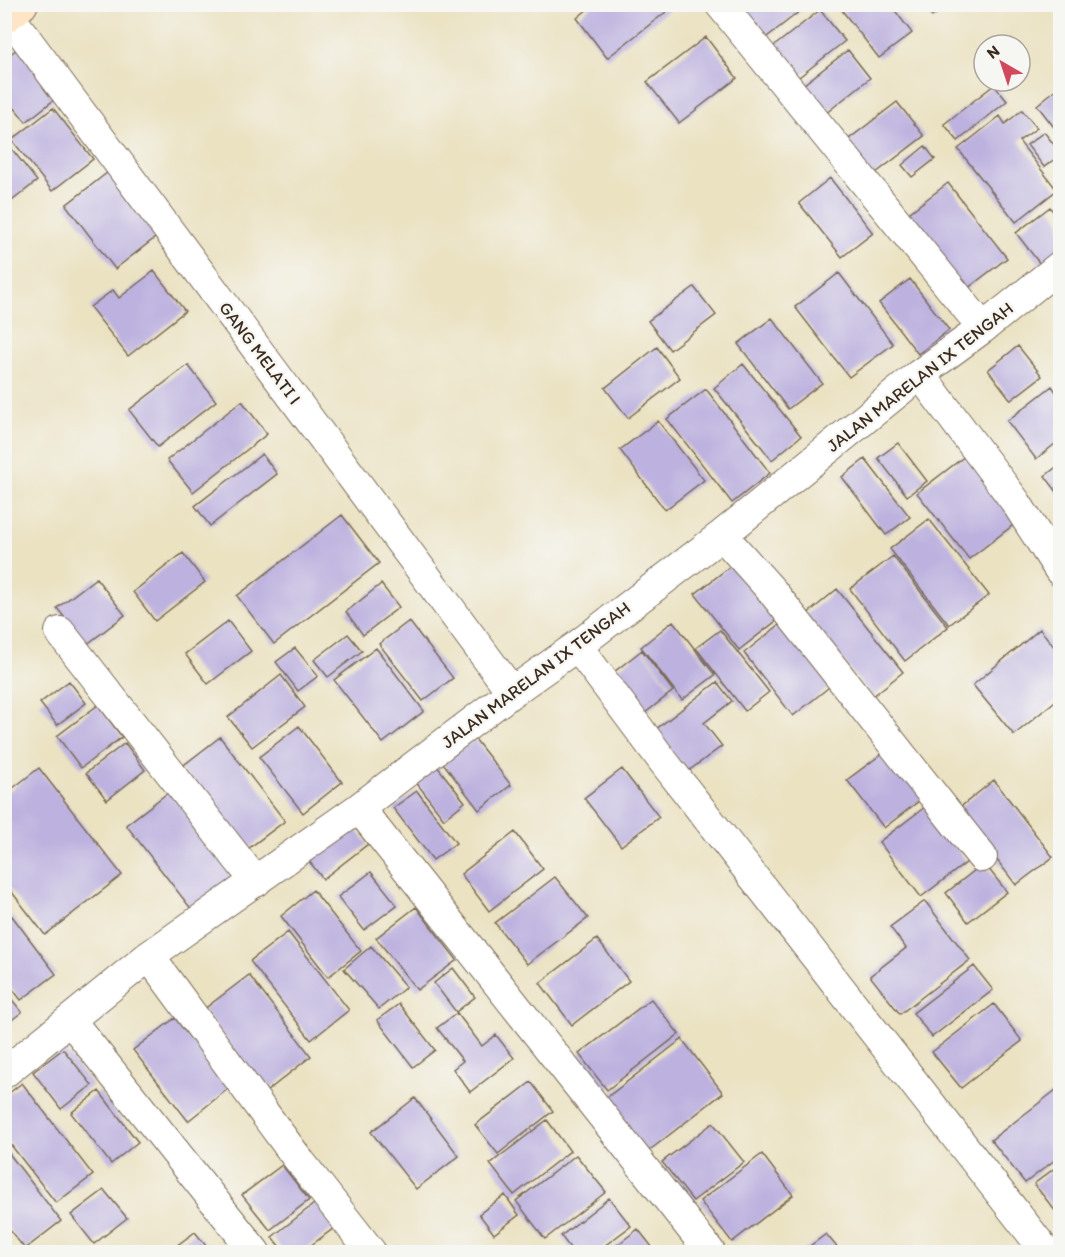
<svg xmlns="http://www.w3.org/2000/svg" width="1065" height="1257" font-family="Itim,sans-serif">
	<rect width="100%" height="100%" fill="#f6f6f2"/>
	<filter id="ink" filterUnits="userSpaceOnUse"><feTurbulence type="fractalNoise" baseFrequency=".0167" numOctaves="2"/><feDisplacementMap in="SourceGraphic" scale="12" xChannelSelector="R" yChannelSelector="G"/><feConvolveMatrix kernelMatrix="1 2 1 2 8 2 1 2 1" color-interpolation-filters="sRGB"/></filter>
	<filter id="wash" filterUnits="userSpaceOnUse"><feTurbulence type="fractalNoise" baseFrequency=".008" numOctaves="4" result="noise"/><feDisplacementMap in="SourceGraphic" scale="24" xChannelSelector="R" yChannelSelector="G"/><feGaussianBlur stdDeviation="1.35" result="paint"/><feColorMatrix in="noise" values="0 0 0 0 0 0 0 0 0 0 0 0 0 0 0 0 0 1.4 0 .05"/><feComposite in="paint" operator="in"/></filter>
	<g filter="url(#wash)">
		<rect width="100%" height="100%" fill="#ebe2c2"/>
		<g id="blocks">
			<path fill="#bdb2df" d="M 594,4 L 676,4 L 607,58 L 577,18 Z
				M 740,4 L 809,4 L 763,40 L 737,7 Z
				M 837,4 L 890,4 L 912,33 L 879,58 Z
				M 922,4 L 949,4 L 932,17 Z
				M 820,10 L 845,41 L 794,81 L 769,50 Z
				M 706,37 L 737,78 L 679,123 L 647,82 Z
				M 22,45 L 60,95 L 26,122 L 4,95 L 4,59 Z
				M 848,50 L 870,78 L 825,114 L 803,85 Z
				M 994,85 L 1007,101 L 958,141 L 944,124 Z
				M 1060,86 L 1060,135 L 1037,105 Z
				M 897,102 L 924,136 L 872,176 L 845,142 Z
				M 53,108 L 93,159 L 52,191 L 12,140 Z
				M 1022,110 L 1037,128 L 1019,141 L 1057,190 L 1016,222 L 958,149 L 1000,116 L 1005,124 Z
				M 1044,132 L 1060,152 L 1060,155 L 1044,167 L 1027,145 Z
				M 4,139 L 37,181 L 4,207 Z
				M 925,146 L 935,159 L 912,177 L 902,165 Z
				M 112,169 L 160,234 L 115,269 L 66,205 Z
				M 830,178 L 873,233 L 842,257 L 799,203 Z
				M 948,183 L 1007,258 L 959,295 L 901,219 Z
				M 1050,207 L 1060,221 L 1060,249 L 1040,264 L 1016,233 Z
				M 154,271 L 185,311 L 128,356 L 90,307 L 113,290 L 119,298 Z
				M 839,273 L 893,344 L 849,377 L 795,307 Z
				M 910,279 L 949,330 L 918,354 L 879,303 Z
				M 694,287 L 716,315 L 670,350 L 648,321 Z
				M 772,318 L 822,383 L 788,409 L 738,344 Z
				M 1018,346 L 1042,376 L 1011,400 L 988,370 Z
				M 657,347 L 680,378 L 628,418 L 605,388 Z
				M 743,364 L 801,436 L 772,460 L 714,388 Z
				M 188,365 L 216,401 L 158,447 L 129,410 Z
				M 1052,386 L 1060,398 L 1060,440 L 1036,459 L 1007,421 Z
				M 706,389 L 770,473 L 732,503 L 667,419 Z
				M 242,401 L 267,434 L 193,492 L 167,460 Z
				M 658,421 L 704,480 L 665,510 L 620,450 Z
				M 898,443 L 927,481 L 907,496 L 878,458 Z
				M 969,453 L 1021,519 L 969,559 L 917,493 Z
				M 262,454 L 277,474 L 210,526 L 195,506 Z
				M 865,459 L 910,517 L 886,535 L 842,477 Z
				M 1060,464 L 1060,496 L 1045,476 Z
				M 342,515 L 379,563 L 274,644 L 237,596 Z
				M 929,519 L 989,595 L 949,625 L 890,549 Z
				M 183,553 L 205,582 L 155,621 L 133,592 Z
				M 893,556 L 948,627 L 905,661 L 850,589 Z
				M 737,561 L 780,618 L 739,650 L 695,594 Z
				M 96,578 L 125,615 L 86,645 L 57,608 Z
				M 381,584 L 399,607 L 363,635 L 346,612 Z
				M 837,589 L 903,672 L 872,697 L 806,615 Z
				M 228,621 L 251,651 L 208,684 L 185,654 Z
				M 409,621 L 453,678 L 423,701 L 379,644 Z
				M 673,621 L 715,675 L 682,700 L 641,647 Z
				M 784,621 L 833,684 L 793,716 L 744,653 Z
				M 1040,629 L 1060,654 L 1060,697 L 1014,735 L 973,685 Z
				M 720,630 L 769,692 L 745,711 L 696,648 Z
				M 348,634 L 362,651 L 328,677 L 314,660 Z
				M 295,648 L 318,676 L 298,691 L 276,662 Z
				M 376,648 L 424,711 L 383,743 L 334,680 Z
				M 642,650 L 673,691 L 640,717 L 609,676 Z
				M 281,675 L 305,707 L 252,747 L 228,717 Z
				M 69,681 L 86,703 L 57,725 L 40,703 Z
				M 717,682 L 732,701 L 704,723 L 722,746 L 687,772 L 655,730 Z
				M 98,705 L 122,737 L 81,768 L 57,736 Z
				M 299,726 L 342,782 L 303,813 L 259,757 Z
				M 220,737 L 285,821 L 245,851 L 180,768 Z
				M 475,739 L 511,785 L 479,810 L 443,763 Z
				M 125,743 L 145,770 L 107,800 L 86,773 Z
				M 887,750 L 924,797 L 884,828 L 847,780 Z
				M 433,761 L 465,802 L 444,819 L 412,777 Z
				M 39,768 L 122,875 L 45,935 L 4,882 L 4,795 Z
				M 622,769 L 659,817 L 621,846 L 584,798 Z
				M 994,780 L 1053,857 L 1016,885 L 958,809 Z
				M 174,788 L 240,873 L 192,910 L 126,825 Z
				M 417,791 L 456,843 L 433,860 L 393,808 Z
				M 925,807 L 967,862 L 921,897 L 879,842 Z
				M 350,821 L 368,844 L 323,879 L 305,856 Z
				M 515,832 L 543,869 L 489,911 L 461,874 Z
				M 984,863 L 1007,892 L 968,922 L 946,893 Z
				M 371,872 L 397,905 L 364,930 L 338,897 Z
				M 555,877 L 588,918 L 527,964 L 495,923 Z
				M 313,890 L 361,951 L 328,977 L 281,916 Z
				M 925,901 L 970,960 L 900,1014 L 870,976 L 906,948 L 890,927 Z
				M 416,907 L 457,960 L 417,990 L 376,938 Z
				M 12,916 L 56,974 L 21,1000 L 4,978 L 4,922 Z
				M 288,932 L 349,1010 L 311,1040 L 250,961 Z
				M 597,939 L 629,981 L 572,1025 L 540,983 Z
				M 371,946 L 406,987 L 379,1009 L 344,969 Z
				M 974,966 L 993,990 L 932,1037 L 913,1013 Z
				M 453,968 L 475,997 L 456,1012 L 434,983 Z
				M 249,975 L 311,1056 L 266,1092 L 203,1010 Z
				M 4,990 L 22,1012 L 4,1026 Z
				M 651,999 L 679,1034 L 607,1090 L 579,1054 Z
				M 399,1004 L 435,1050 L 413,1067 L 377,1020 Z
				M 994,1004 L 1022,1041 L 961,1088 L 932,1052 Z
				M 457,1013 L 482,1046 L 496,1035 L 514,1058 L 470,1092 L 453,1069 L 463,1061 L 437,1028 Z
				M 175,1018 L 229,1088 L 188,1121 L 133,1050 Z
				M 682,1039 L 723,1093 L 646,1153 L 605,1099 Z
				M 63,1049 L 92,1085 L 61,1109 L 33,1072 Z
				M 531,1082 L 553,1111 L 498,1154 L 475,1125 Z
				M 22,1083 L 93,1175 L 56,1203 L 4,1136 L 4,1097 Z
				M 1056,1090 L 1060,1096 L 1060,1156 L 1025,1183 L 991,1140 Z
				M 99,1091 L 138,1142 L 111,1164 L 71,1113 Z
				M 415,1098 L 459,1156 L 416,1189 L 371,1132 Z
				M 547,1120 L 570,1151 L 514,1195 L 490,1164 Z
				M 713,1123 L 744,1162 L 693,1201 L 662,1162 Z
				M 4,1147 L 61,1221 L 25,1249 L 4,1223 Z
				M 762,1154 L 793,1195 L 732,1242 L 700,1201 Z
				M 576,1155 L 606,1192 L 545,1239 L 516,1201 Z
				M 1060,1164 L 1060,1217 L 1034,1184 Z
				M 282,1165 L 309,1200 L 270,1230 L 242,1195 Z
				M 104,1190 L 127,1218 L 94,1244 L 71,1215 Z
				M 505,1195 L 519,1215 L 494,1234 L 479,1214 Z
				M 609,1198 L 631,1226 L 596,1252 L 573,1252 L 561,1236 Z
				M 319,1200 L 338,1225 L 302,1252 L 284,1252 L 272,1237 Z
				M 638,1229 L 656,1252 L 608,1252 Z
				M 195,1232 L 211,1252 L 168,1252 Z
				M 826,1234 L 841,1252 L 802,1252 Z"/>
		</g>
	</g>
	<g filter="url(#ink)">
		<use href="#blocks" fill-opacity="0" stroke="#796a57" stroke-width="1.5"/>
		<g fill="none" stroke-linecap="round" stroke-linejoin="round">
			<g stroke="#796a57" stroke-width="32">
				<path id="street" d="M 720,4 L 983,328
					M 4,9 L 512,692
					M 920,374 L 1015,501 L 1060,571
					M 722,535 L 772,591 L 982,857
					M 60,632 L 256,882
					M 577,646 L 663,761 L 1046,1252
					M 359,808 L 710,1252
					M 149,956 L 295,1155 L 371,1252
					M 70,1020 L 255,1252
					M 4,1073 L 149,956 L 359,808 L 512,692 L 577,646 L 722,535 L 920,374 L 983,328 L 1060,266"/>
			</g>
			<g stroke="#796a57" stroke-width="35">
				<path id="secondary" d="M 4,17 L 21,4"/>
			</g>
			<use href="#street" stroke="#fff" stroke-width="30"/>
			<use href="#secondary" stroke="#fee5c5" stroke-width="33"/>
		</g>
	</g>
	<g text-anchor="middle" stroke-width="5" stroke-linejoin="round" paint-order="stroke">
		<g font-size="18" fill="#3b2a1e" stroke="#f6f6f2">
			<text transform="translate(260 353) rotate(53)" y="6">GANG MELATI I</text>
			<text transform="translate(920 377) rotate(-38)" y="6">JALAN MARELAN IX TENGAH</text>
			<text transform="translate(536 675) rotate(-37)" y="6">JALAN MARELAN IX TENGAH</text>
		</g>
	</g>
	<rect width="1065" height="1257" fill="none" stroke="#f6f6f2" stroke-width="24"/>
	<g transform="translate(1002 63) rotate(321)"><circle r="28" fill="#f6f6f2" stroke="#aba49d" stroke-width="1.5"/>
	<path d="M0-4.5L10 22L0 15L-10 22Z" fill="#d1495b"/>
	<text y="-9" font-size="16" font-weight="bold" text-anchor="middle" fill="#3b2a1e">N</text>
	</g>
</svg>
